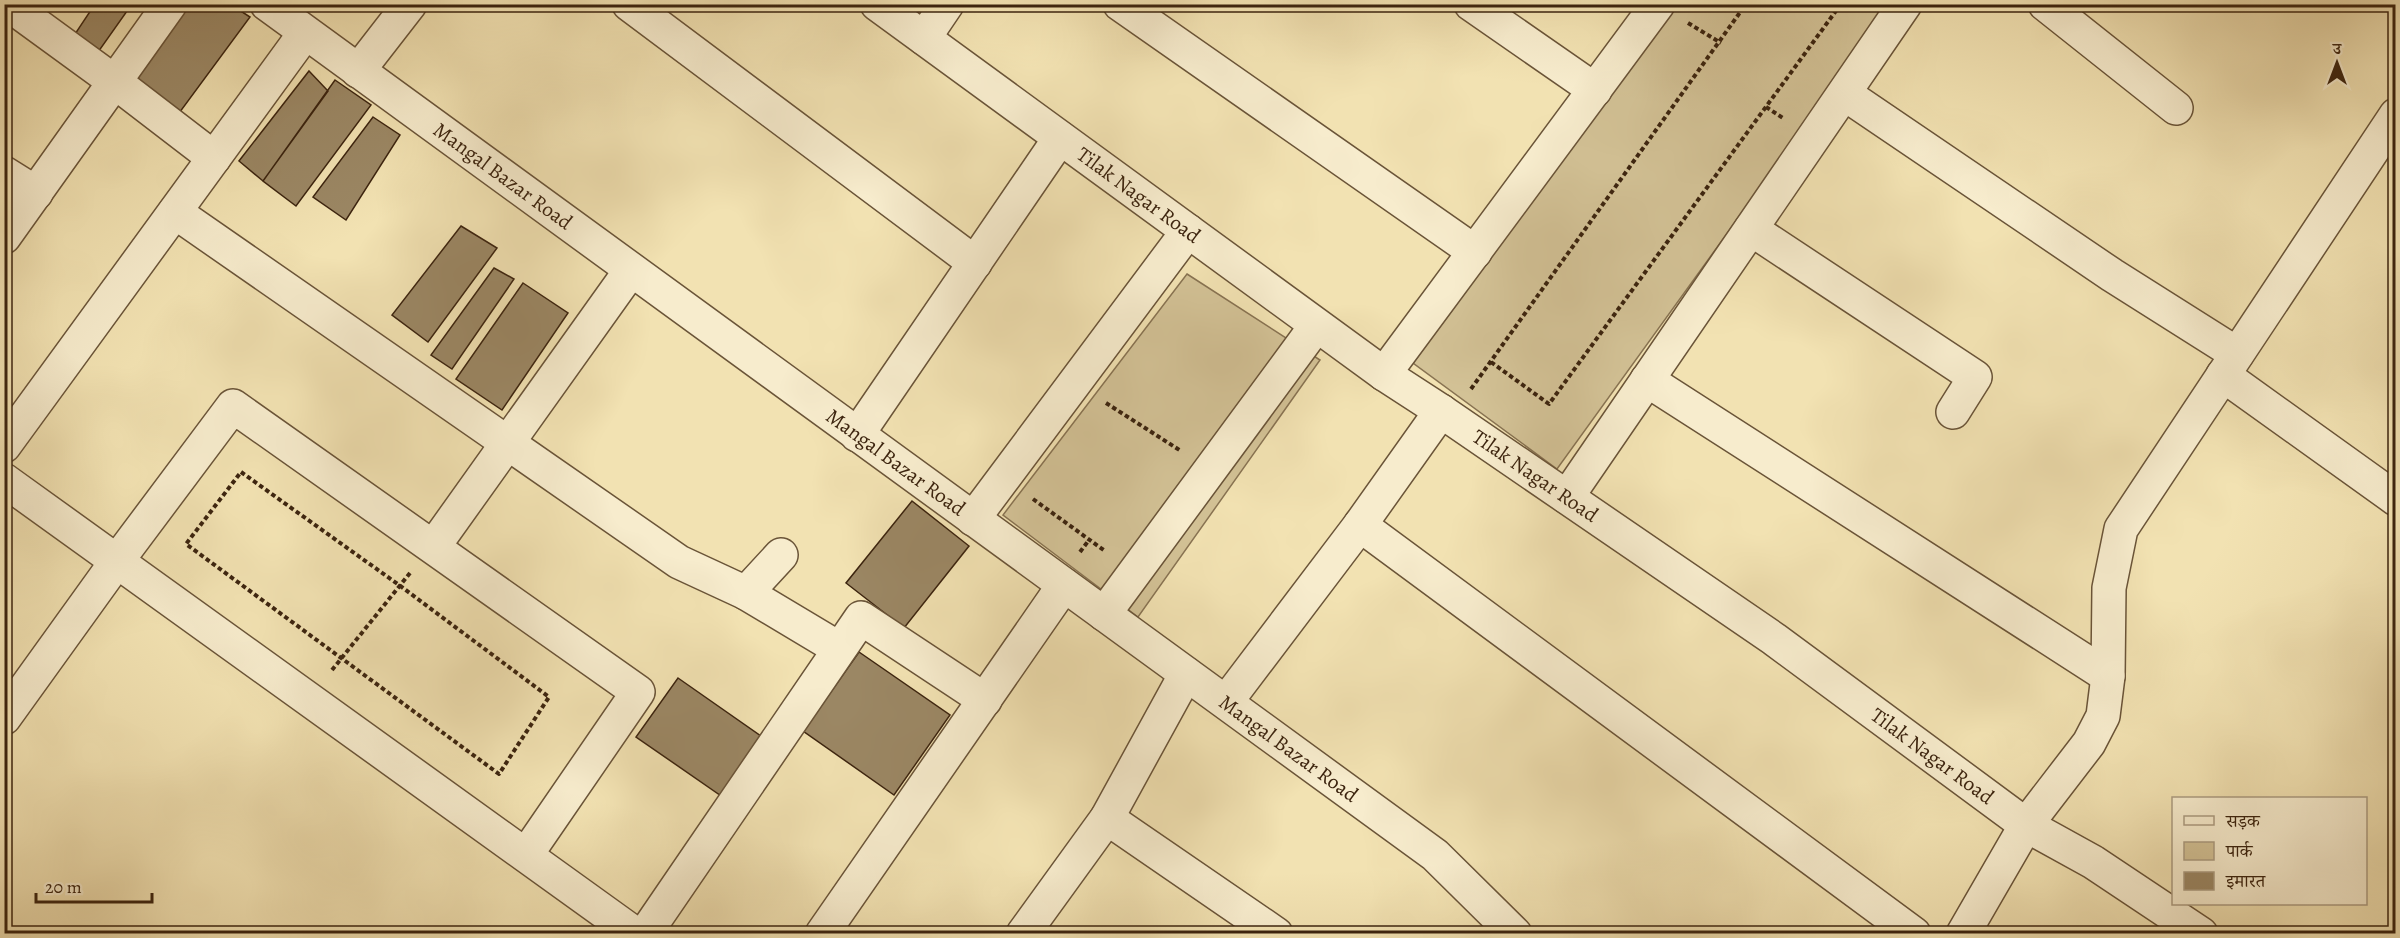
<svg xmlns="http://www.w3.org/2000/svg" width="2400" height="938" font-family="Alegreya,'Noto Serif Devanagari',serif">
	<rect width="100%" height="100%" fill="#f2e2b2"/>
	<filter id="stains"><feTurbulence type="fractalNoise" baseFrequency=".00333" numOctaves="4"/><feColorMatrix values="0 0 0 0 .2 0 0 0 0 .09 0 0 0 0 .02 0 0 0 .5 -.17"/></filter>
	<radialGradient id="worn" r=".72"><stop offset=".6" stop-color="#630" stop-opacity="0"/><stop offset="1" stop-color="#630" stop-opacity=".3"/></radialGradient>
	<path fill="#d3c296" stroke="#887352" stroke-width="1.5" d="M 1677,5 L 1886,5 L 1791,145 L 1557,469 L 1413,363 Z
		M 1187,274 L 1320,360 L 1138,617 L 1003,515 Z"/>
	<path fill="#9b8764" stroke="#3c240f" stroke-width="1.5" d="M 95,4 L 132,4 L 96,55 L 73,37 Z
		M 184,4 L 230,4 L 250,17 L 174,120 L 128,82 Z
		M 309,71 L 328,91 L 263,181 L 239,161 Z
		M 335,80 L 371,105 L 296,206 L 263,181 Z
		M 373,117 L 400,135 L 346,220 L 313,197 Z
		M 461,226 L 497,248 L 428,342 L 392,315 Z
		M 494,268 L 514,279 L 452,369 L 431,355 Z
		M 523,283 L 568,313 L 502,410 L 456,379 Z
		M 912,501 L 969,546 L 904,628 L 846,583 Z
		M 859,652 L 950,715 L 894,795 L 803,731 Z
		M 678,678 L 768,741 L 727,800 L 636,737 Z"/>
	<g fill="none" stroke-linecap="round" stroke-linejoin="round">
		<g stroke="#6a5438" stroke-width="36">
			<g id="minor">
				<path d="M 8,4 L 115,82 L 214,158"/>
				<path id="s1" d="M 267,4 L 1435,855 L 1515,934"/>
				<path d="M 629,4 L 975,263"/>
				<path id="s2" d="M 877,4 L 1384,374 L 1441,411 L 1774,639 L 2026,825 L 2093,862 L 2201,934"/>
				<path d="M 1120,4 L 1475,252"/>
				<path d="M 1471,4 L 1595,90"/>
				<path d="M 2045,4 L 2176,108"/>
				<path d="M 924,38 L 947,4"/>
				<path d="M 358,71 L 410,4"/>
				<path d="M 1845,94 L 2112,275 L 2237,354"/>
				<path d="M 4,173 L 36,193"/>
				<path d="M 175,212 L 679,562 L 746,593 L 781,555"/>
				<path d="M 1751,229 L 1975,377 L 1953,412"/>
				<path d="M 4,237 L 170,4"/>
				<path d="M 1384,374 L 1658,4"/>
				<path d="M 2223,375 L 2396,499"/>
				<path d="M 1647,380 L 2108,676"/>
				<path d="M 857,435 L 1060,138"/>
				<path d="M 4,446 L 305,33"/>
				<path d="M 4,480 L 635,934"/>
				<path d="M 1567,497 L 1905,4"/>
				<path d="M 973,519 L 1188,231"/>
				<path d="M 1360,525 L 1914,934"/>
				<path d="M 434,546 L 631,270"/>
				<path d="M 746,593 L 838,648"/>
				<path d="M 1104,614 L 1316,326"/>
				<path d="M 1226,702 L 1360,525 L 1441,411"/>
				<path d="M 4,718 L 117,561 L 233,406 L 638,692 L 526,855"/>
				<path d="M 1107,818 L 1276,934"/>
				<path d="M 645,934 L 861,618 L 985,700"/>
				<path d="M 822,934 L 1064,585"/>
				<path d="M 1023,934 L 1107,818 L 1186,674"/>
				<path d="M 1963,934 L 2026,825 L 2089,743 L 2103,716 L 2108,676 L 2109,588 L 2121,529 L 2396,115"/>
			</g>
		</g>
		<path stroke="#3c240f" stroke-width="4" stroke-dasharray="4.5 3" stroke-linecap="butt" d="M 1688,23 L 1721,43
			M 1766,107 L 1783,118
			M 1491,362 L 1549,404 L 1841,4
			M 1471,389 L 1746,4
			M 1106,403 L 1181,451
			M 241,472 L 399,585 L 549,697 L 499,774 L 186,544 Z
			M 1033,499 L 1105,551
			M 1080,552 L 1089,540
			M 332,670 L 410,573"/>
		<use href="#minor" stroke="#f7eccd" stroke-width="33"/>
	</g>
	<g text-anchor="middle" stroke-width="4.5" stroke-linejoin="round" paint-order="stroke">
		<g font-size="21" fill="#3c240f" stroke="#f7eccd">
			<text dy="7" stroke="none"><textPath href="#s1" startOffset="292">Mangal Bazar Road</textPath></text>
			<text dy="7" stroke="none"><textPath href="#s2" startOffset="324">Tilak Nagar Road</textPath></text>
			<text dy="7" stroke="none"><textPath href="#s1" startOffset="778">Mangal Bazar Road</textPath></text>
			<text dy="7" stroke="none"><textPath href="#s2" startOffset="810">Tilak Nagar Road</textPath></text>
			<text dy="7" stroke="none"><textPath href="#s1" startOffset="1264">Mangal Bazar Road</textPath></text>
			<text dy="7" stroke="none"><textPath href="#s2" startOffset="1296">Tilak Nagar Road</textPath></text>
		</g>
	</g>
	<rect width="2400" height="938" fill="none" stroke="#f2e2b2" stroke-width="24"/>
	<rect x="6" y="6" width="2388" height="926" fill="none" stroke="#3c240f" stroke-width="3"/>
	<rect x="12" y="12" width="2376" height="914" fill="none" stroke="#3c240f" stroke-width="1.5"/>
	<rect x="2172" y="797" width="195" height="108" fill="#f7eccd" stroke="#ac9c81" stroke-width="1.5"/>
	<rect x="2184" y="816" width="30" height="9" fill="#f7eccd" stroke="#ac9c81" stroke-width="1.5"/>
	<text x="2226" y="827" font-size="18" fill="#3c240f">सड़क</text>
	<rect x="2184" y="842" width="30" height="18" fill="#d3c296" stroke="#ac9c81" stroke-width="1.5"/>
	<text x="2226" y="857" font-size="18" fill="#3c240f">पार्क</text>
	<rect x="2184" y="872" width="30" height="18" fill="#9b8764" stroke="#ac9c81" stroke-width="1.5"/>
	<text x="2226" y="887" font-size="18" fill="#3c240f">इमारत</text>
	<g transform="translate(2337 63)" stroke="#f7eccd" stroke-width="4.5" paint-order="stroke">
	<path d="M0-4.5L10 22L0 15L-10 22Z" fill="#3c240f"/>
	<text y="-9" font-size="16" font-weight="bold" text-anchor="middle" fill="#3c240f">उ</text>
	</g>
	<path d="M36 893v9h116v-9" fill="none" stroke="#3c240f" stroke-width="3"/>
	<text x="45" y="893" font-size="18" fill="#3c240f" stroke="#f7eccd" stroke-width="4.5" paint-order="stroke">20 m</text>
	<rect width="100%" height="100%" filter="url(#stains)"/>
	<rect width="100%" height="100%" fill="url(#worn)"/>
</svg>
